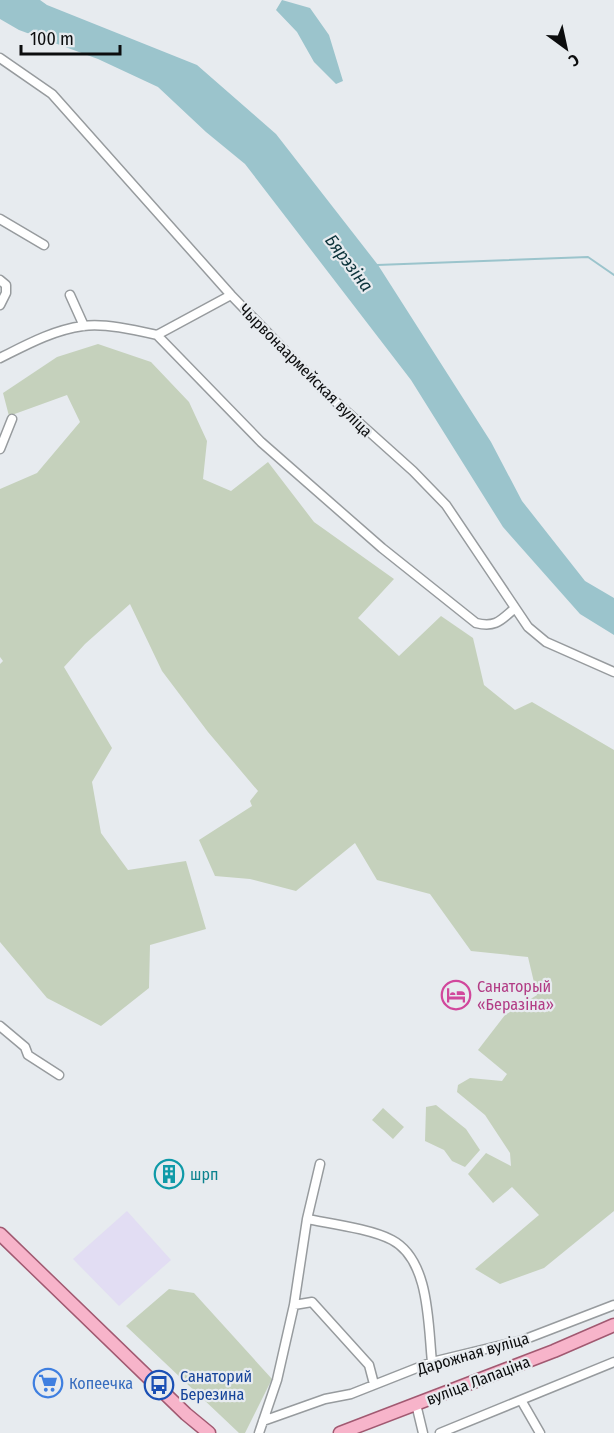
<svg xmlns="http://www.w3.org/2000/svg" width="614" height="1433" font-family="'Fira Sans Condensed',sans-serif">
	<rect width="100%" height="100%" fill="#e7ebef"/>
	<path fill="#e2ddf3" d="M 127,1211 L 171,1260 L 119,1306 L 73,1259 Z"/>
	<path fill="#c5d1bc" d="M 98,344 L 151,362 L 189,402 L 207,441 L 203,479 L 231,491 L 268,462 L 314,522 L 394,579 L 358,618 L 399,656 L 441,616 L 473,638 L 484,685 L 515,710 L 532,702 L 614,750 L 614,1211 L 544,1268 L 500,1284 L 475,1269 L 539,1215 L 512,1187 L 493,1203 L 468,1174 L 486,1153 L 511,1166 L 510,1153 L 485,1115 L 457,1092 L 458,1085 L 470,1078 L 502,1081 L 507,1074 L 478,1050 L 505,1015 L 537,995 L 528,957 L 471,951 L 430,894 L 377,880 L 355,843 L 296,891 L 250,879 L 215,876 L 199,840 L 252,806 L 250,801 L 258,791 L 208,732 L 162,671 L 130,604 L 85,644 L 64,667 L 112,748 L 92,782 L 101,833 L 128,870 L 186,861 L 206,929 L 150,945 L 149,988 L 101,1026 L 47,998 L 0,942 L 0,664 L 3,661 L 0,657 L 0,489 L 37,473 L 80,422 L 67,395 L 9,416 L 3,393 L 57,357 Z
		M 436,1105 L 466,1129 L 480,1150 L 465,1167 L 452,1161 L 444,1150 L 425,1141 L 426,1107 Z
		M 383,1108 L 404,1127 L 393,1139 L 372,1120 Z
		M 169,1289 L 194,1293 L 272,1379 L 245,1433 L 239,1433 L 126,1326 Z"/>
	<path fill="#9bc4cc" d="M 0,0 L 40,0 L 47,5 L 197,65 L 276,134 L 378,265 L 491,442 L 522,501 L 585,581 L 614,598 L 614,635 L 580,614 L 503,527 L 411,380 L 245,164 L 206,132 L 158,87 L 98,59 L 19,30 L 0,19 Z
		M 282,0 L 310,8 L 329,35 L 343,81 L 336,84 L 314,62 L 297,32 L 276,10 Z"/>
	<g fill="none" stroke-linecap="round" stroke-linejoin="round">
		<path stroke="#9bc4cc" stroke-width="2" d="M 377,265 L 588,257 L 614,275"/>
		<g stroke="#979b9e" stroke-width="11">
			<path id="street" d="M 0,58 L 52,94 L 231,295 L 326,393 L 413,471 L 446,505 L 528,627 L 546,642 L 614,672
				M 0,219 L 44,245
				M 0,280 L 6,285 L 6,293 L 0,305
				M 70,295 L 84,326
				M 157,335 L 261,442 L 382,548 L 476,623 C 496,628 501,620 515,608
				M 0,358 C 26,345 53,330 83,326 C 105,323 135,330 157,335 L 231,295
				M 0,449 L 12,419
				M 0,1026 L 25,1047 L 28,1055 L 59,1075
				M 307,1219 C 332,1224 371,1229 392,1240 C 430,1260 428,1325 432,1362
				M 294,1305 L 312,1302 L 369,1365 L 374,1384
				M 521,1400 L 540,1433
				M 416,1404 L 423,1433
				M 263,1421 L 325,1399 L 351,1394 L 432,1362 L 523,1340 L 614,1305
				M 259,1433 L 277,1380 L 294,1305 L 307,1219 L 320,1164
				M 440,1433 L 614,1362"/>
		</g>
		<g stroke="#a15971" stroke-width="15">
			<path id="primary" d="M 0,1234 L 186,1414 L 209,1433
				M 340,1433 L 554,1351 L 614,1325"/>
		</g>
		<use href="#street" stroke="#fff" stroke-width="8"/>
		<use href="#primary" stroke="#f7b4ca" stroke-width="12"/>
	</g>
	<defs>
		<g id="hotel-ring" transform="scale(1.5)"><circle r="9.5" fill="#e7ebef" stroke="#d1479c" stroke-width="1.5"/><path d="M-6-4.5h1.5V1H6V5H4.5V3h-9V5H-6ZM-4 0a1.8 1.8 0 1 1 3.6 0ZM.5 0V-2.5h3Q6-2.5 6 0Z" fill="#d1479c"/></g>
		<g id="building-ring" transform="scale(1.5)"><circle r="9.5" fill="#e7ebef" stroke="#0f9aa8" stroke-width="1.5"/><path d="M-4-6H4V6H1V3H-1V6H-4ZM-2.5-4.3h1.7v1.8h-1.7ZM.8-4.3h1.7v1.8H.8ZM-2.5-1h1.7V.8h-1.7ZM.8-1h1.7V.8H.8Z" fill="#0f9aa8"/></g>
		<g id="supermarket-ring" transform="scale(1.5)"><circle r="9.5" fill="#e7ebef" stroke="#3f7fe0" stroke-width="1.5"/><path d="M-6-5.5h2.5l.6 2H6L4.5 2H-2.5L-4.4-4H-6ZM-1.5 3.2a1.3 1.3 0 1 0 .1 0ZM3 3.2a1.3 1.3 0 1 0 .1 0Z" fill="#3f7fe0"/></g>
		<g id="bus-ring" transform="scale(1.5)"><circle r="9.5" fill="#e7ebef" stroke="#1a4fb4" stroke-width="1.5"/><path d="M-5-6H5V4H4V6H2V4H-2V6H-4V4H-5ZM-3.5-4V0h7V-4ZM-3.5 1.2v1.5H-2V1.2ZM2 1.2v1.5H3.5V1.2Z" fill="#1a4fb4"/></g>
	</defs>
	<g fill-rule="evenodd">
		<use href="#hotel-ring" x="456" y="995"/>
		<use href="#building-ring" x="169" y="1174"/>
		<use href="#supermarket-ring" x="48" y="1383"/>
		<use href="#bus-ring" x="159" y="1385"/>
	</g>
	<g text-anchor="middle" stroke-width="4.5" stroke-linejoin="round" paint-order="stroke">
		<g font-size="16" fill="#0c0d0e" stroke="#e7ebef">
			<text transform="translate(306 370) rotate(45)" y="6">Чырвонаармейская вуліца</text>
			<text transform="translate(473 1353) rotate(-16)" y="6">Дарожная вуліца</text>
			<text transform="translate(478 1380) rotate(-21)" y="6">вуліца Лапаціна</text>
		</g>
		<g font-size="16" fill="#b23c85" stroke="#e7ebef" text-anchor="start">
			<text x="477" y="992">Санаторый<tspan x="477" dy="18">«Беразіна»</tspan></text>
		</g>
		<g font-size="16" fill="#0d838f" stroke="#e7ebef" text-anchor="start">
			<text x="190" y="1180">шрп</text>
		</g>
		<g font-size="16" fill="#164399" stroke="#e7ebef" text-anchor="start">
			<text x="180" y="1382">Санаторий<tspan x="180" dy="18">Березина</tspan></text>
		</g>
		<g font-size="16" fill="#366cbe" stroke="#e7ebef" text-anchor="start">
			<text x="69" y="1389">Копеечка</text>
		</g>
		<g font-size="18" font-style="italic" fill="#0d343b" stroke="#e7ebef">
			<text transform="translate(349 263) rotate(53)" y="6">Бярэзіна</text>
		</g>
	</g>
	<g transform="translate(566 48) rotate(147)" stroke="#e7ebef" stroke-width="4.5" paint-order="stroke">
	<path d="M0-4.5L10 22L0 15L-10 22Z" fill="#0c0d0e"/>
	<text y="-9" font-size="16" font-weight="bold" text-anchor="middle" fill="#0c0d0e">С</text>
	</g>
	<path d="M21 45v9h99v-9" fill="none" stroke="#0c0d0e" stroke-width="3"/>
	<text x="30" y="45" font-size="18" fill="#0c0d0e" stroke="#e7ebef" stroke-width="4.5" paint-order="stroke">100 m</text>
</svg>
